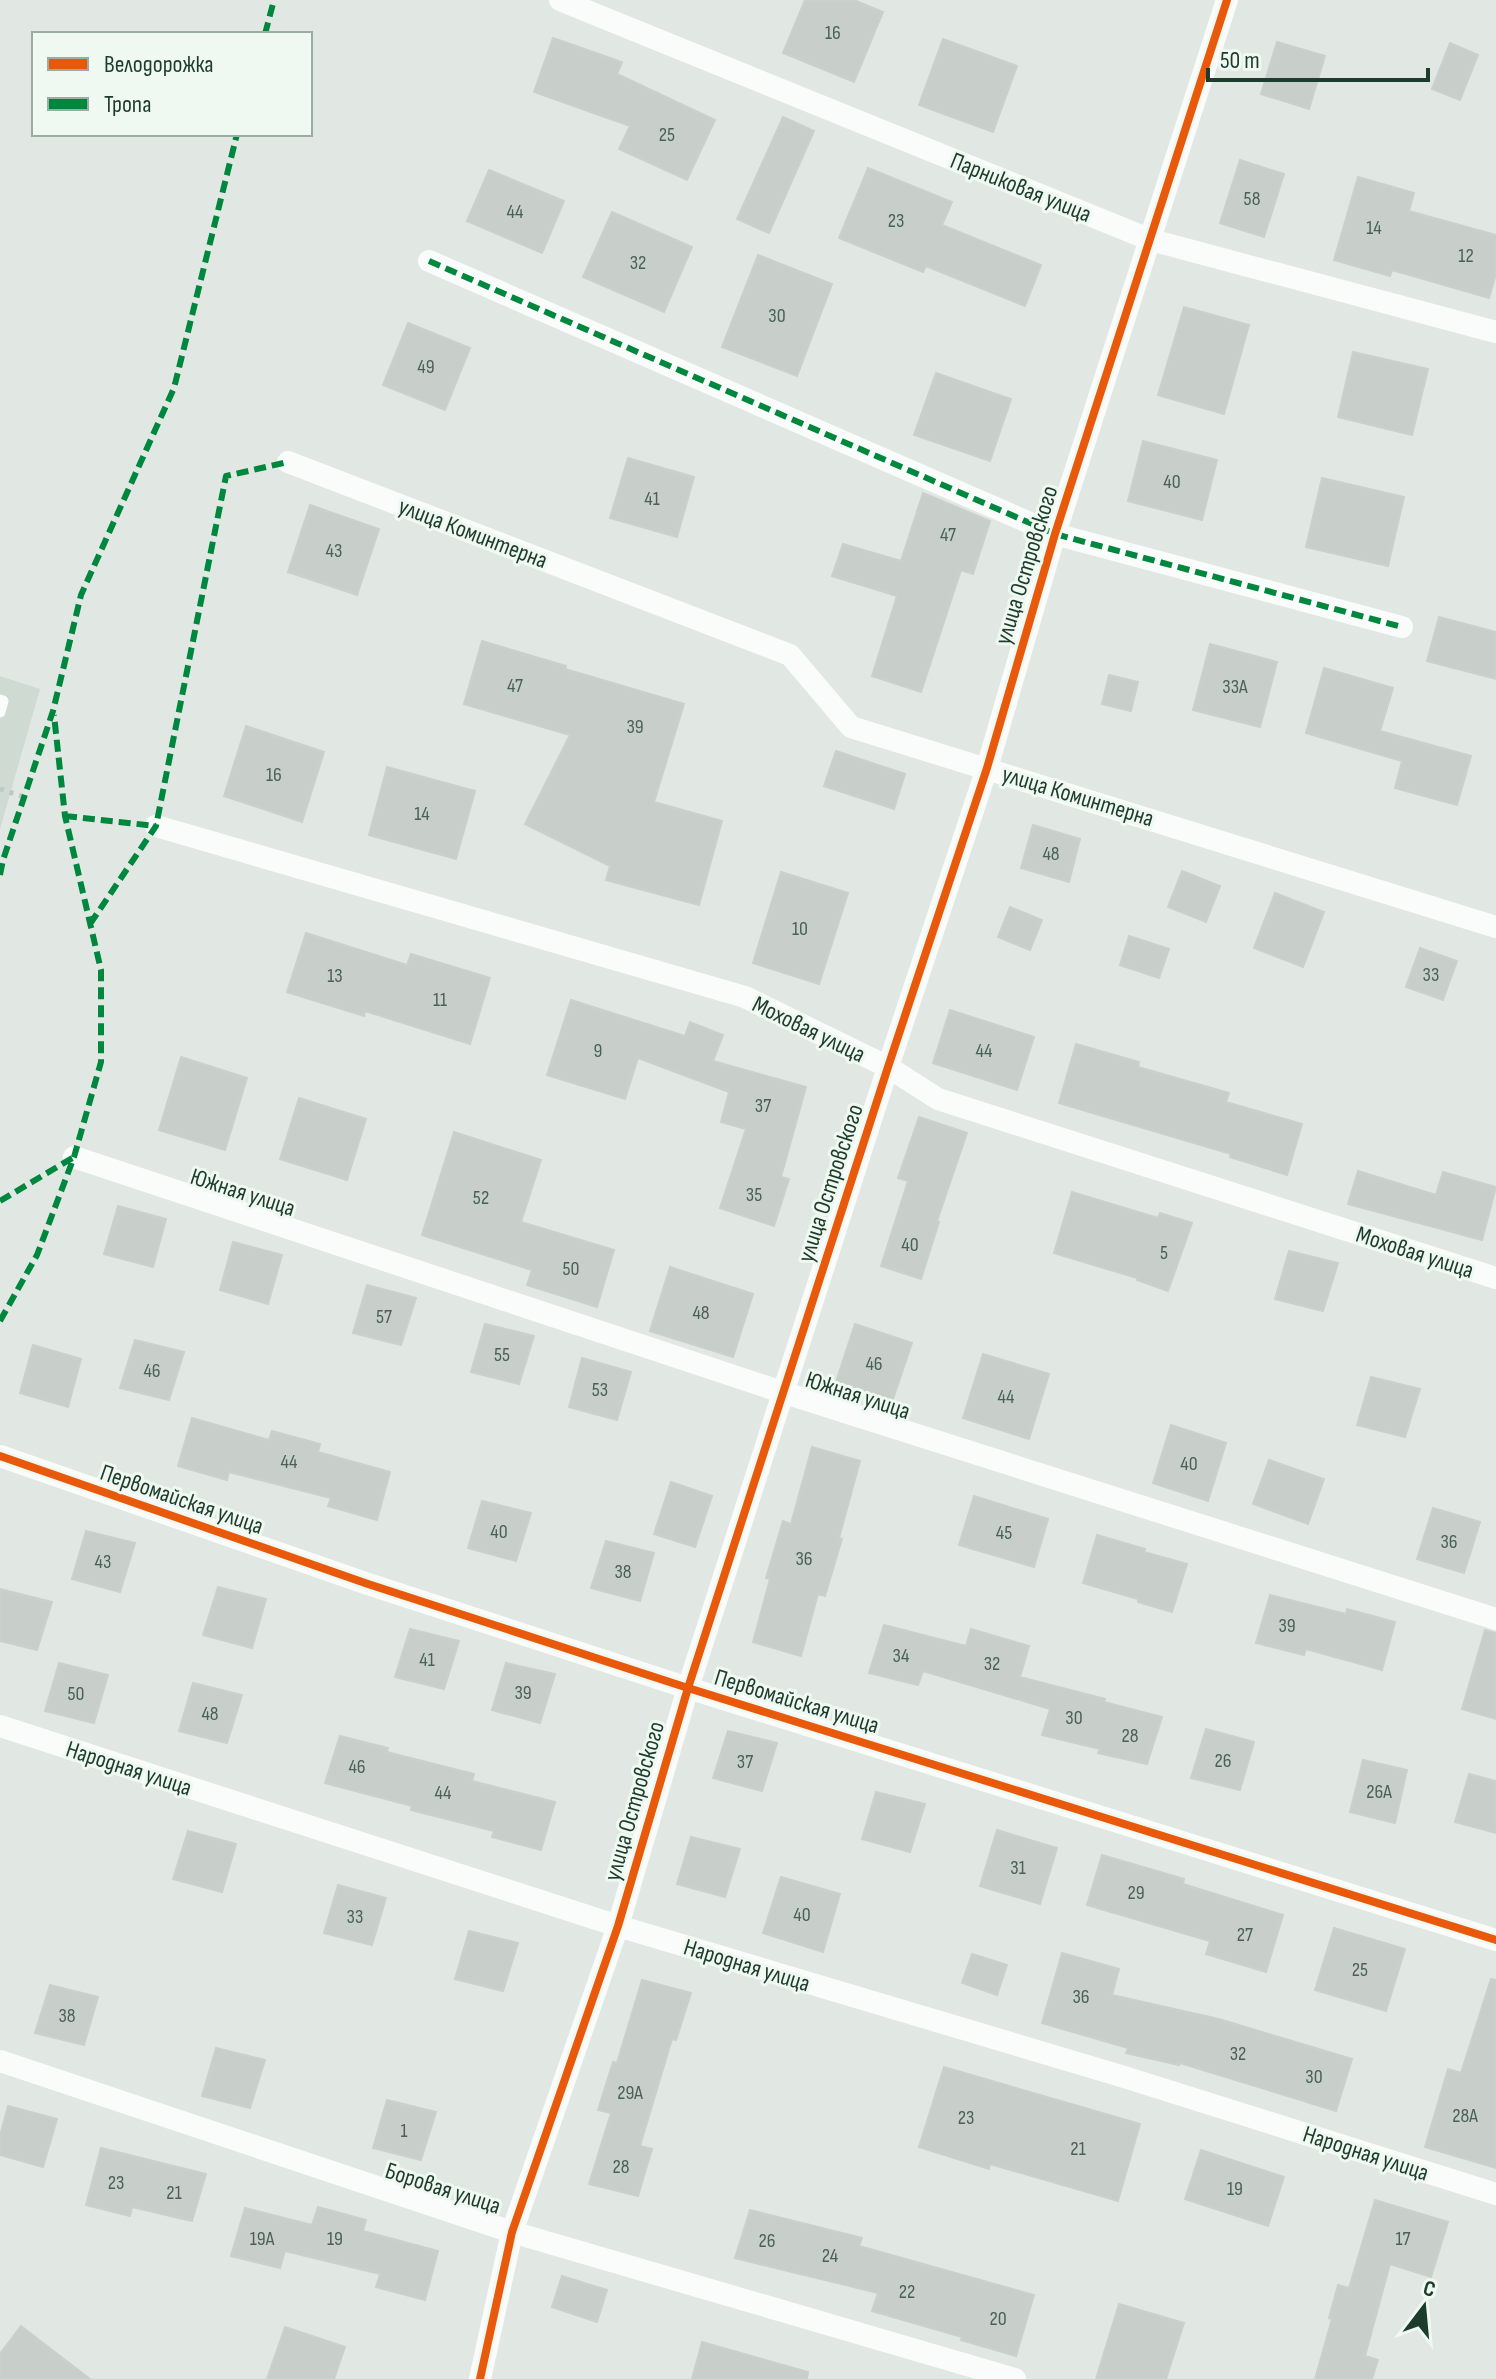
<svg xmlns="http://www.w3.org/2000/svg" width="1496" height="2379" font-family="'Sofia Sans Condensed',sans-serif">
	<rect width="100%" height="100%" fill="#e1e8e3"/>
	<path fill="#cedad2" d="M 0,676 L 40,689 L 0,829 Z"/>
	<path fill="#c8cfcb" stroke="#cad1cc" stroke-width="2" d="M 805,0 L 854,0 L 883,12 L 854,82 L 783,53 Z
		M 553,38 L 622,62 L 617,74 L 715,120 L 687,180 L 619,149 L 630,126 L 534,92 Z
		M 943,39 L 1017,66 L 993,132 L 919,105 Z
		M 1277,42 L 1325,56 L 1309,109 L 1261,94 Z
		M 1450,43 L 1478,55 L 1460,100 L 1432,89 Z
		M 783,117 L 814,131 L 769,233 L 737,219 Z
		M 1240,160 L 1284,174 L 1264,237 L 1220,223 Z
		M 868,168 L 952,202 L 942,225 L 1041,265 L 1025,306 L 926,266 L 923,272 L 839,238 Z
		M 489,170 L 564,201 L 542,253 L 467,221 Z
		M 1358,177 L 1414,193 L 1409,211 L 1496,235 L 1496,274 L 1489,298 L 1392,270 L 1390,276 L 1334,260 Z
		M 612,212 L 692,247 L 664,312 L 583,277 Z
		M 758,255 L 832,284 L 797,376 L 722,347 Z
		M 1184,307 L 1249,325 L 1224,414 L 1158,395 Z
		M 408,323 L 470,348 L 445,410 L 383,385 Z
		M 1353,352 L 1428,369 L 1412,435 L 1338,417 Z
		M 936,373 L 1011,399 L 990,461 L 914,435 Z
		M 1143,441 L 1217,460 L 1202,520 L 1128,501 Z
		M 628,458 L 694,477 L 677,537 L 610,518 Z
		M 1322,478 L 1404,497 L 1388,566 L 1306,547 Z
		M 923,493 L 990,521 L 973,574 L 961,570 L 921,692 L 872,676 L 897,596 L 832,576 L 843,544 L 901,561 Z
		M 310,505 L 379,529 L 357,595 L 288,572 Z
		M 1439,617 L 1496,632 L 1496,679 L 1427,661 Z
		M 482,641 L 566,666 L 565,669 L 684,704 L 654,802 L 722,821 L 699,905 L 606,880 L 610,866 L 525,824 L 570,735 L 464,704 Z
		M 1210,644 L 1277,662 L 1260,727 L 1193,710 Z
		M 1324,668 L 1393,688 L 1380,731 L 1471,756 L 1457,805 L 1395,788 L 1402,761 L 1306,733 Z
		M 1109,675 L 1138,682 L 1131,711 L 1102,704 Z
		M 246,726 L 324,752 L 302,822 L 224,796 Z
		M 836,751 L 905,774 L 894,809 L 824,786 Z
		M 387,767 L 475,791 L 456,859 L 369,835 Z
		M 1033,825 L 1080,839 L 1069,882 L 1021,868 Z
		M 1182,871 L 1220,886 L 1206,922 L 1168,907 Z
		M 781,872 L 848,893 L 819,984 L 753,963 Z
		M 1275,893 L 1324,912 L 1303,967 L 1254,948 Z
		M 1010,907 L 1042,920 L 1030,950 L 998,937 Z
		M 306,933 L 407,965 L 411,954 L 490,978 L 470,1044 L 365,1011 L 364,1016 L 287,992 Z
		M 1129,936 L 1169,949 L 1159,978 L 1120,965 Z
		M 1420,948 L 1457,961 L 1443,1000 L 1406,987 Z
		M 571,1000 L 685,1036 L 690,1022 L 723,1035 L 713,1061 L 806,1087 L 781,1177 L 789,1179 L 774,1226 L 720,1208 L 746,1129 L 721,1122 L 729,1092 L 638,1058 L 625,1099 L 547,1075 Z
		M 950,1010 L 1034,1037 L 1017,1090 L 933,1063 Z
		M 1076,1044 L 1139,1062 L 1138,1067 L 1229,1093 L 1226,1102 L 1302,1124 L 1287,1175 L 1230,1157 L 1231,1154 L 1059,1103 Z
		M 181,1057 L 247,1078 L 225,1150 L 159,1130 Z
		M 299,1098 L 366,1119 L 347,1180 L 280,1159 Z
		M 919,1117 L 967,1133 L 937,1221 L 939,1222 L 921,1279 L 881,1266 L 908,1181 L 898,1178 Z
		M 454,1132 L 541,1160 L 521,1222 L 614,1250 L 597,1307 L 527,1285 L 532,1270 L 422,1235 Z
		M 1358,1171 L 1436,1195 L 1443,1172 L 1496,1187 L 1482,1240 L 1348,1204 Z
		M 1072,1192 L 1158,1218 L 1160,1213 L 1192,1223 L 1168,1291 L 1137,1280 L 1137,1278 L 1054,1253 Z
		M 118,1206 L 166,1219 L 153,1267 L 104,1254 Z
		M 233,1242 L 282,1255 L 268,1304 L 220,1290 Z
		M 1289,1251 L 1338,1263 L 1323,1311 L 1275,1299 Z
		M 670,1267 L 753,1294 L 733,1357 L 650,1331 Z
		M 367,1285 L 416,1298 L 401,1345 L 353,1333 Z
		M 485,1324 L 534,1336 L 519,1384 L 471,1372 Z
		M 855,1324 L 912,1343 L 892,1402 L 836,1382 Z
		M 135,1340 L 184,1352 L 169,1400 L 120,1388 Z
		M 33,1345 L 81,1359 L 68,1407 L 20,1393 Z
		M 983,1354 L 1049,1374 L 1029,1439 L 963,1418 Z
		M 582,1358 L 631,1372 L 617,1420 L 569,1407 Z
		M 1371,1377 L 1420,1389 L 1405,1437 L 1357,1425 Z
		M 192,1418 L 269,1440 L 272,1431 L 320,1444 L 318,1452 L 390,1472 L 377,1520 L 328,1506 L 331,1498 L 229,1472 L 227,1480 L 178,1466 Z
		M 1171,1425 L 1226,1443 L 1208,1501 L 1153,1483 Z
		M 812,1447 L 860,1461 L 839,1538 L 842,1539 L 825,1596 L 818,1594 L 801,1656 L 753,1642 L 770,1579 L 766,1578 L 783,1521 L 791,1524 Z
		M 1269,1460 L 1324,1479 L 1308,1524 L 1253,1504 Z
		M 671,1482 L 712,1496 L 695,1547 L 654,1534 Z
		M 974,1496 L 1048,1519 L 1034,1567 L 959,1545 Z
		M 482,1501 L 531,1513 L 516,1561 L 468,1548 Z
		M 1433,1508 L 1480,1522 L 1464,1573 L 1417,1559 Z
		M 86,1531 L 135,1543 L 120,1592 L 72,1579 Z
		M 1097,1535 L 1145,1549 L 1144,1552 L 1187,1564 L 1172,1612 L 1138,1602 L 1138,1599 L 1083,1583 Z
		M 606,1541 L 654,1553 L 640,1601 L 591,1588 Z
		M 218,1587 L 266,1599 L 252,1648 L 203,1635 Z
		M 0,1589 L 52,1602 L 37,1650 L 0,1641 Z
		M 1270,1595 L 1346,1614 L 1347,1609 L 1395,1622 L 1382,1670 L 1306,1649 L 1304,1655 L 1256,1643 Z
		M 884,1625 L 966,1646 L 971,1629 L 1029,1646 L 1020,1677 L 1105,1699 L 1104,1702 L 1162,1717 L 1147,1764 L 1098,1753 L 1100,1749 L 1042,1735 L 1050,1709 L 923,1671 L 918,1685 L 869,1673 Z
		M 410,1629 L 459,1641 L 444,1689 L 395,1677 Z
		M 1485,1630 L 1496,1633 L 1496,1719 L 1462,1709 Z
		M 59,1663 L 108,1675 L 94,1723 L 45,1711 Z
		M 506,1663 L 555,1674 L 540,1723 L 492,1710 Z
		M 193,1683 L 242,1695 L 227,1743 L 179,1731 Z
		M 1206,1729 L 1254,1742 L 1240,1790 L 1191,1778 Z
		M 728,1731 L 777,1743 L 762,1791 L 713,1778 Z
		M 340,1736 L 388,1748 L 387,1752 L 474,1774 L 472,1781 L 555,1802 L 541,1850 L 492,1837 L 494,1831 L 411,1810 L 412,1806 L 325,1783 Z
		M 1363,1760 L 1407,1770 L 1395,1823 L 1350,1812 Z
		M 1469,1774 L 1496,1781 L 1496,1833 L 1455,1822 Z
		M 876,1792 L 925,1804 L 910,1852 L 862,1839 Z
		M 997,1830 L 1057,1848 L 1040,1904 L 980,1886 Z
		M 188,1831 L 236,1844 L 222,1892 L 173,1879 Z
		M 691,1837 L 740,1849 L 725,1897 L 677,1884 Z
		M 1102,1855 L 1184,1879 L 1183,1884 L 1283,1915 L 1266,1972 L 1206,1954 L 1210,1941 L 1087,1905 Z
		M 781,1877 L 840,1894 L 823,1952 L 763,1933 Z
		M 338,1885 L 386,1898 L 372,1945 L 324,1933 Z
		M 1334,1928 L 1405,1949 L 1386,2011 L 1315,1990 Z
		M 469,1931 L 518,1943 L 503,1991 L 455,1979 Z
		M 1062,1953 L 1119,1969 L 1112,1995 L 1219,2019 L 1352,2059 L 1336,2111 L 1180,2063 L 1179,2065 L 1126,2053 L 1128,2048 L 1042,2023 Z
		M 972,1954 L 1007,1965 L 997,1995 L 962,1983 Z
		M 1491,1979 L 1496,1980 L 1496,2168 L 1425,2147 L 1448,2069 L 1461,2073 Z
		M 642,1980 L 691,1993 L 676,2040 L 672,2039 L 640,2146 L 652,2149 L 638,2196 L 589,2184 L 611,2113 L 598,2110 L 613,2062 L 617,2063 Z
		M 50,1985 L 98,1997 L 84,2045 L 35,2033 Z
		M 216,2048 L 265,2060 L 250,2108 L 202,2096 Z
		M 944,2067 L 1140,2124 L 1118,2201 L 990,2164 L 989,2169 L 919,2147 Z
		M 387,2100 L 436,2112 L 421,2160 L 373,2148 Z
		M 8,2106 L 57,2119 L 43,2167 L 0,2155 L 0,2136 Z
		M 101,2148 L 206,2174 L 192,2221 L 132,2207 L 130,2216 L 86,2205 Z
		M 1201,2150 L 1284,2177 L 1268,2226 L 1185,2199 Z
		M 1375,2200 L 1448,2222 L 1431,2277 L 1390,2264 L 1365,2356 L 1378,2360 L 1372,2379 L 1315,2379 L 1332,2319 L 1329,2318 L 1338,2285 L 1349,2288 Z
		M 318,2207 L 366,2220 L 363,2231 L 438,2251 L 425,2300 L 376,2287 L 380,2274 L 285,2251 L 280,2268 L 231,2256 L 245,2208 L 312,2225 Z
		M 750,2210 L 862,2238 L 859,2246 L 1034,2295 L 1016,2356 L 961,2340 L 962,2337 L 872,2311 L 878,2293 L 735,2258 Z
		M 562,2276 L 607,2290 L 597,2322 L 552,2307 Z
		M 1119,2304 L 1184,2323 L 1166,2379 L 1096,2379 Z
		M 21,2326 L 90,2379 L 0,2379 L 0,2354 Z
		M 285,2327 L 345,2347 L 334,2379 L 267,2379 Z
		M 702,2342 L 808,2372 L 807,2379 L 692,2379 Z"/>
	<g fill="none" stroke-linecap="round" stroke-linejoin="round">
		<path stroke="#bec8c2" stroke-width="5" stroke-dasharray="4 6" stroke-linecap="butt" d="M 0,789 L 25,797"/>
		<path stroke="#fafcfb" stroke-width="11" d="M 0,700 L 3,701 L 0,712"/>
		<path stroke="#fafcfb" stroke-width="22" d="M 560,0 L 1151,240 L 1496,332
			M 429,261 L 1055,534 L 1402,627
			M 288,462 L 790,655 L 851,727 L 1496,927
			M 156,826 L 745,997 L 888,1067 L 938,1099 L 1496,1278
			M 74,1157 L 785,1393 L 1496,1619
			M 0,1456 L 368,1584 L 688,1688 L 1496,1940
			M 0,1726 L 618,1926 L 1121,2076 L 1496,2194
			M 0,2061 L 512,2232 L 1015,2379
			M 480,2379 L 512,2232 L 618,1926 L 688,1688 L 888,1067 L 987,768 L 1055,534 L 1227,0"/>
		<path stroke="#00873e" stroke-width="6" stroke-dasharray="12 6" stroke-linecap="butt" d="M 265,34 L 274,0
			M 429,261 L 1055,534 L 1402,627
			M 65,816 L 156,826
			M 0,875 L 3,860 L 53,711 L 81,595 L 174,388 L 237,134
			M 90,924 L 156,826 L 226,476 L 288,462
			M 0,1201 L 74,1157
			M 0,1321 L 37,1255 L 74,1157 L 101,1062 L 101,970 L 65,816 L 54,715"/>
		<g stroke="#eff8f1" stroke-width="13">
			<path id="cycleway" d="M 0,1456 L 368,1584 L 688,1688 L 1496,1940
				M 480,2379 L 512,2232 L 618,1926 L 688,1688 L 888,1067 L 987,768 L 1055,534 L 1227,0"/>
		</g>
		<use href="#cycleway" stroke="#e8590c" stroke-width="8"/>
	</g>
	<g text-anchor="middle" stroke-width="6" stroke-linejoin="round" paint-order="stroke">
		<g font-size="20" fill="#496254">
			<text x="833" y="39">16</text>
			<text x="667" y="141">25</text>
			<text x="1252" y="205">58</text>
			<text x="515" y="218">44</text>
			<text x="896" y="227">23</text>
			<text x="1374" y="234">14</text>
			<text x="1466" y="262">12</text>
			<text x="638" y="269">32</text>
			<text x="777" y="322">30</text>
			<text x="426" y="373">49</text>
			<text x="1172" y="488">40</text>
			<text x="652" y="505">41</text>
			<text x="948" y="541">47</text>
			<text x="334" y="557">43</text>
			<text x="515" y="692">47</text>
			<text x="1235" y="693">33А</text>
			<text x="635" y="733">39</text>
			<text x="274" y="781">16</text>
			<text x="422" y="820">14</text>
			<text x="1051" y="860">48</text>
			<text x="800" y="935">10</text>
			<text x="1431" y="981">33</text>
			<text x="335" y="982">13</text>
			<text x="440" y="1006">11</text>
			<text x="598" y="1057">9</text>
			<text x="984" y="1057">44</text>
			<text x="763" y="1112">37</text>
			<text x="754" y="1201">35</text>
			<text x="481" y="1204">52</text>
			<text x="910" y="1251">40</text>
			<text x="1164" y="1259">5</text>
			<text x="571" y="1275">50</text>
			<text x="701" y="1319">48</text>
			<text x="384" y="1323">57</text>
			<text x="502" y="1361">55</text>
			<text x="874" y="1370">46</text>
			<text x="152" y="1377">46</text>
			<text x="600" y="1396">53</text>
			<text x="1006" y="1403">44</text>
			<text x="289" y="1468">44</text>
			<text x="1189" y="1470">40</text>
			<text x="499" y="1538">40</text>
			<text x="1004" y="1539">45</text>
			<text x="1449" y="1548">36</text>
			<text x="804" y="1565">36</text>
			<text x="103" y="1568">43</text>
			<text x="623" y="1578">38</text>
			<text x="1287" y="1632">39</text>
			<text x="901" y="1662">34</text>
			<text x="427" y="1666">41</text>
			<text x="992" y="1670">32</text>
			<text x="523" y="1699">39</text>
			<text x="76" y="1700">50</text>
			<text x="210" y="1720">48</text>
			<text x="1074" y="1724">30</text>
			<text x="1130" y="1742">28</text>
			<text x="1223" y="1767">26</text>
			<text x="745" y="1768">37</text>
			<text x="357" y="1773">46</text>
			<text x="1379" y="1798">26А</text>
			<text x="443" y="1799">44</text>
			<text x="1018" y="1874">31</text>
			<text x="1136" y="1899">29</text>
			<text x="802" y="1921">40</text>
			<text x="355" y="1923">33</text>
			<text x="1245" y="1941">27</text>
			<text x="1360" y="1976">25</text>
			<text x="1081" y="2003">36</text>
			<text x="67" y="2022">38</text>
			<text x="1238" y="2060">32</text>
			<text x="1314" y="2083">30</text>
			<text x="630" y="2099">29А</text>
			<text x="1465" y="2122">28А</text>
			<text x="966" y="2124">23</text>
			<text x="404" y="2137">1</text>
			<text x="1078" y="2155">21</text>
			<text x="621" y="2173">28</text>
			<text x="116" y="2189">23</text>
			<text x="1235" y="2195">19</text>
			<text x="174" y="2199">21</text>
			<text x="262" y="2245">19А</text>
			<text x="335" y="2245">19</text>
			<text x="1403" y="2245">17</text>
			<text x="767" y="2247">26</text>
			<text x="830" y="2262">24</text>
			<text x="907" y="2298">22</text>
			<text x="998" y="2325">20</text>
		</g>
		<g font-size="24" fill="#1e3c2c" stroke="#eff8f1">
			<text transform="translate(1021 187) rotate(22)" y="8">Парниковая улица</text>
			<text transform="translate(473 533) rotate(21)" y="8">улица Коминтерна</text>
			<text transform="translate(1026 565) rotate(-73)" y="8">улица Островского</text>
			<text transform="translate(1078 796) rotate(17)" y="8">улица Коминтерна</text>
			<text transform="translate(809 1029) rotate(26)" y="8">Моховая улица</text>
			<text transform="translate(830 1183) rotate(-72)" y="8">улица Островского</text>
			<text transform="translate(243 1192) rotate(18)" y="8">Южная улица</text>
			<text transform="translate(1415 1252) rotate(18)" y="8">Моховая улица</text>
			<text transform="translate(858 1395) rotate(18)" y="8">Южная улица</text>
			<text transform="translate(182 1499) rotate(19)" y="8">Первомайская улица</text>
			<text transform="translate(797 1701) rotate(17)" y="8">Первомайская улица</text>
			<text transform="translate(129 1768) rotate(18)" y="8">Народная улица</text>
			<text transform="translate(634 1801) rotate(-74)" y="8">улица Островского</text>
			<text transform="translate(747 1965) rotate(17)" y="8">Народная улица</text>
			<text transform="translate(1366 2153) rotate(18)" y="8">Народная улица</text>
			<text transform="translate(443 2188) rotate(18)" y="8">Боровая улица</text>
		</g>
	</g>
	<rect x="32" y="32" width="280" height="104" fill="#eff8f1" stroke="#9bada2" stroke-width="2"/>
	<rect x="48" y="58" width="40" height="12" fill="#e8590c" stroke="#9bada2" stroke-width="2"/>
	<text x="104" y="72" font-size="24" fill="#1e3c2c">Велодорожка</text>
	<rect x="48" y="98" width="40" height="12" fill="#00873e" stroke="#9bada2" stroke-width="2"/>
	<text x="104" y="112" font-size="24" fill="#1e3c2c">Тропа</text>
	<g transform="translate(1424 2307) rotate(16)" stroke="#eff8f1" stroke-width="6" paint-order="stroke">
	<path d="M0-6L14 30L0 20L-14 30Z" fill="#1e3c2c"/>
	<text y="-12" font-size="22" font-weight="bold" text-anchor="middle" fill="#1e3c2c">С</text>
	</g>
	<path d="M1208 68v12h220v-12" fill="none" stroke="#1e3c2c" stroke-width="4"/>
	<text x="1220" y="68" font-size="24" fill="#1e3c2c" stroke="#eff8f1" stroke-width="6" paint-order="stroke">50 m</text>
</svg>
